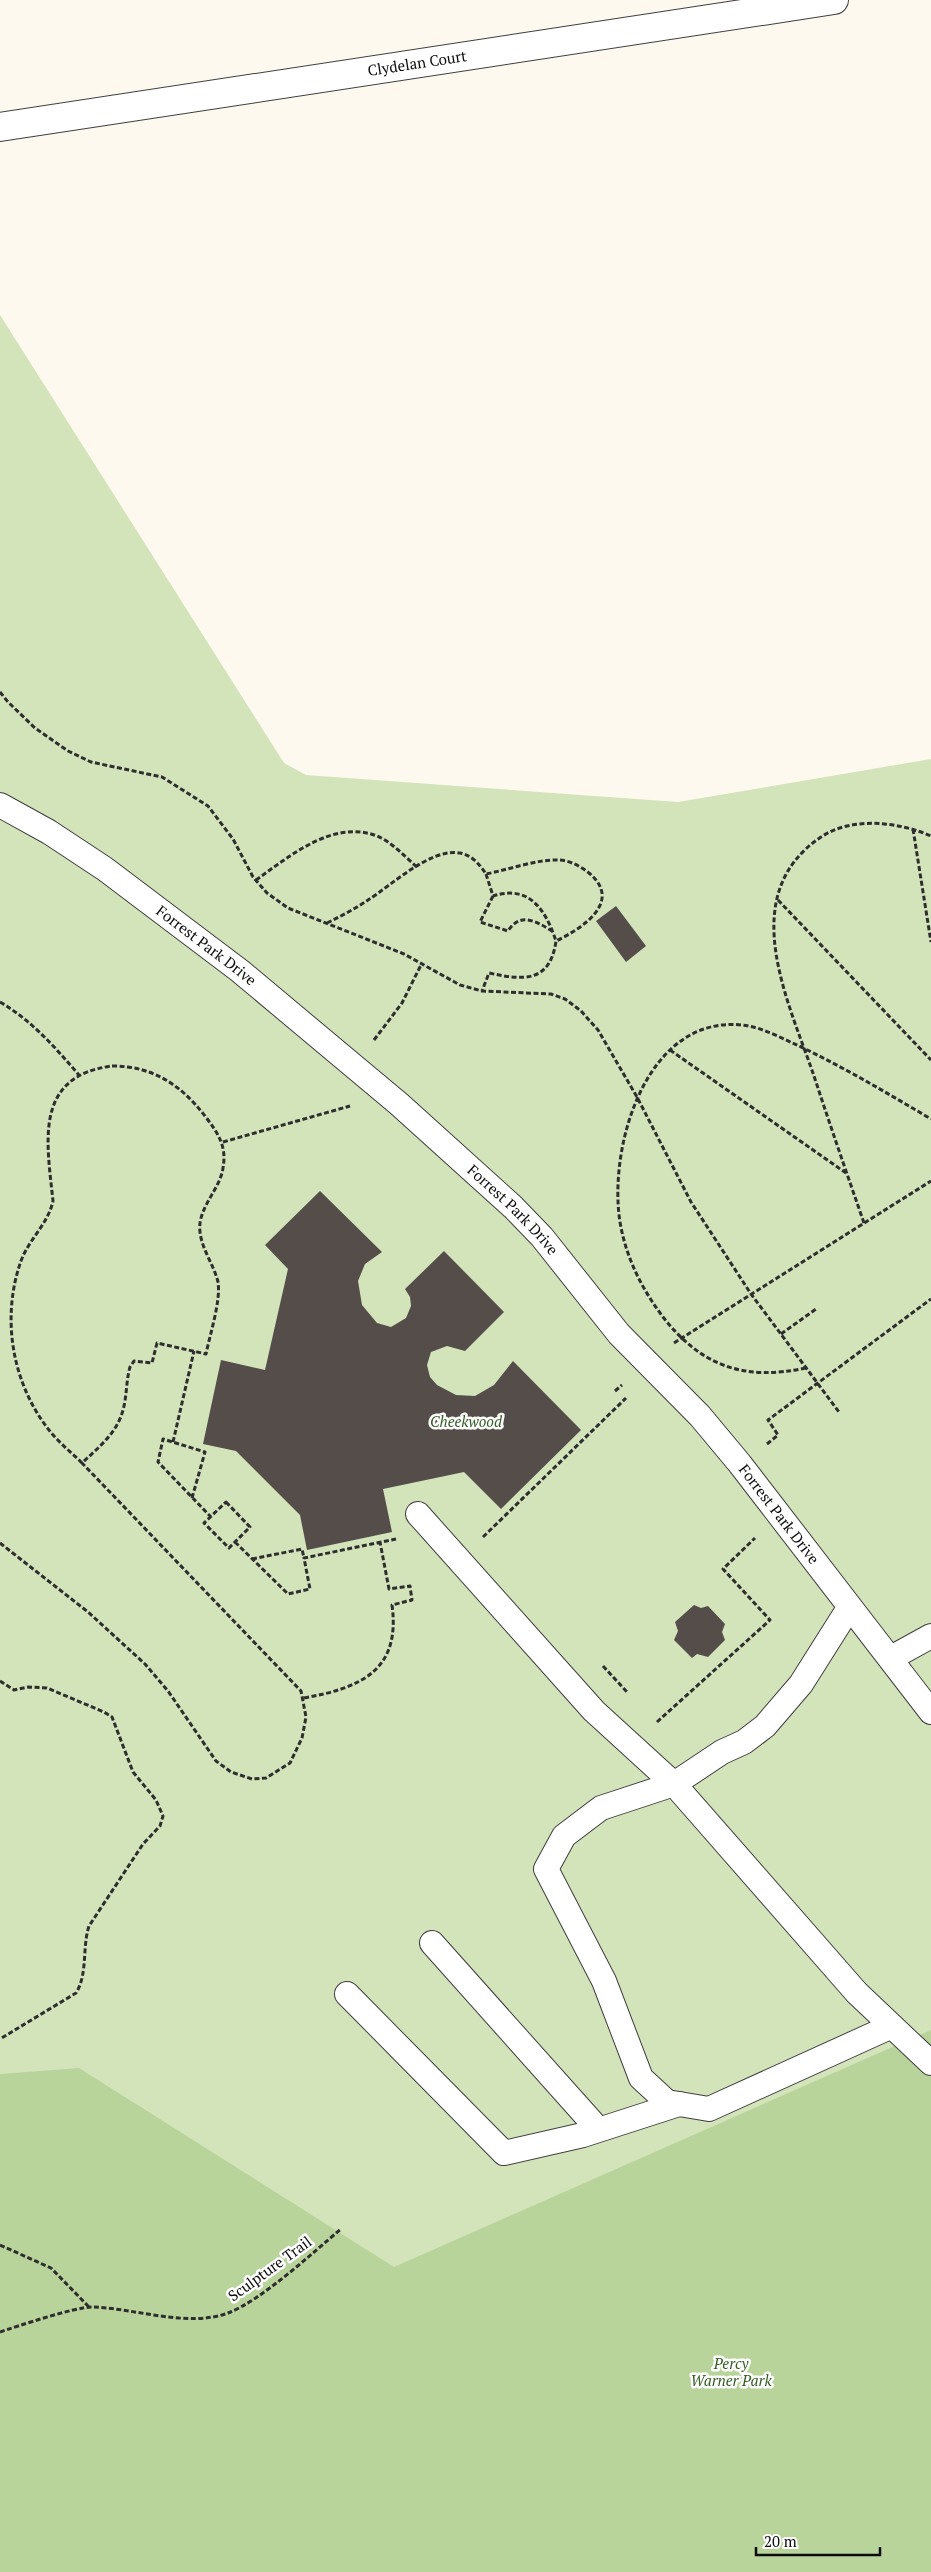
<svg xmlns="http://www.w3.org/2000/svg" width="931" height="2572" font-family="'PT Serif',serif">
	<rect width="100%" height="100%" fill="#fdf9ee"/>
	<path fill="#d3e4bb" d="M 0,315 L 284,763 L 306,775 L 678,802 L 931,759 L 931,2572 L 0,2572 Z"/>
	<path fill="#b9d49b" d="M 931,2030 L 931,2572 L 0,2572 L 0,2074 L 79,2068 L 394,2267 Z"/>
	<path fill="#544d4a" d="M 616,906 L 646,946 L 626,962 L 596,921 Z
		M 320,1191 L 382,1252 L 365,1264 L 358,1281 L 362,1305 L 377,1323 L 391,1327 L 406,1318 L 411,1306 L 410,1297 L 405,1289 L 444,1251 L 504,1312 L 465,1351 L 447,1346 L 431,1352 L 427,1365 L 430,1377 L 437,1385 L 456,1395 L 475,1396 L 494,1385 L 513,1361 L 581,1430 L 501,1509 L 464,1472 L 383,1489 L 392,1532 L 307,1550 L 300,1515 L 236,1451 L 203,1444 L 221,1360 L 265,1370 L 288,1269 L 265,1245 Z
		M 694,1605 L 701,1608 L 708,1606 L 725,1624 L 722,1632 L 725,1640 L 708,1657 L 697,1654 L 692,1658 L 674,1640 L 678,1631 L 675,1622 Z"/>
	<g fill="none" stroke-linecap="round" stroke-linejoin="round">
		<g stroke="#3f3f3f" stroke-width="26">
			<g id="lane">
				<path id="s1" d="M 0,805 L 49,832 L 105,869 L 240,971 L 399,1104 L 513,1207 L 542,1237 L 619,1334 L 700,1416 L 740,1464 L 931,1712"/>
				<path d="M 418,1514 L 594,1711 L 674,1784 L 722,1752 L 744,1742 L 765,1726 L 801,1684 L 849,1608"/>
				<path d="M 891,1658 L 931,1636"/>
				<path d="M 432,1943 L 598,2129"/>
				<path d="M 347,1994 L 504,2153 L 583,2135 L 679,2104"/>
				<path d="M 892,2026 L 709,2109 L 667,2102 L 641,2078 L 604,1981 L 546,1869 L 564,1836 L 601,1808 L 674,1784 L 857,1993 L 931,2063"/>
			</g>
		</g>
		<g stroke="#3f3f3f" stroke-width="30">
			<g id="street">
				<path id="s2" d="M 0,127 L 834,0"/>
			</g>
		</g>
		<path stroke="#2e2e2e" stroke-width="3" stroke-dasharray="5 2.5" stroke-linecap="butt" d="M 0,692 L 8,702 L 35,728 L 68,751 L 91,762 L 162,777 L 208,806 L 233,839 L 253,877 L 267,893 L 288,908 L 404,954 L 460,985 L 482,991 L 551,994 L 565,999 L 581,1011 L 598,1030 L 637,1097 L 691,1202 L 751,1294 L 839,1412
			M 913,829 L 931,942
			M 486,874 L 493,896 C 530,884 546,911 556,941
			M 256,880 C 290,856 333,819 377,836 C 392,842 405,857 417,867
			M 493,896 L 480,922 L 508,931 C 520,912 536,921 552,931
			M 778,900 L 931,1060
			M 327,923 C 341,916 355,909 368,900 C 392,885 430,848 460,853 C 472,855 480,865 486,874 C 507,870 538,859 558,860 C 569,860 580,866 589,873 C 624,902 581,929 556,941 C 550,984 522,980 489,973 L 482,991
			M 0,1002 C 32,1021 54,1046 79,1075
			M 374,1040 L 402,1003 L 422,963
			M 670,1050 L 846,1173
			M 112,1066 C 153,1066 181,1085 205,1116 C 218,1133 227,1146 223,1168 C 220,1190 197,1208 200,1232 C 202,1250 214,1265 218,1282 C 221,1301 210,1334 206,1354 L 157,1343 L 152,1363 L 134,1361 L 130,1367 C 126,1381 127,1396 123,1410 C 117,1433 99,1447 82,1463 C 73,1454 63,1446 54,1436 C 13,1389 0,1320 21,1261 C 29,1239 48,1224 53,1201 C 47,1143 33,1076 112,1066 Z
			M 223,1142 L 350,1106
			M 864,1223 C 847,1174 830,1125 814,1076 C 788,1000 735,895 821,837 C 852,816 899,822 931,836
			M 781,1334 L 816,1309
			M 674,1343 L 931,1181
			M 806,1368 C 745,1381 702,1367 663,1317 C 642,1289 626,1258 620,1222 C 608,1147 646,1015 742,1025 C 762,1027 781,1038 799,1046 C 845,1068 887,1093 931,1119
			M 615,1391 L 622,1385
			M 173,1442 L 194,1351
			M 767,1444 L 778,1435 L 768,1420 L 931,1299
			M 192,1498 L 205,1452 L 163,1439 L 158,1462 L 211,1517
			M 226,1502 L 250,1527 L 229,1548 L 204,1523 Z
			M 483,1537 L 626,1398
			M 235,1542 L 288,1594 L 310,1589 L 304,1558 L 396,1539
			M 0,1543 L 88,1612 L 145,1664 L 168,1691 L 216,1761 L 231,1772 L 252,1779 L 266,1778 L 290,1763 L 302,1738 L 306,1717 L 301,1691 L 82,1463
			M 252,1559 L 302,1549 L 304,1558
			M 603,1666 L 627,1692
			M 0,1681 L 14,1690 L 28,1687 L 47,1688 L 104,1712 L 112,1717 L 133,1772 L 156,1800 L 163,1816 L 160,1826 L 143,1844 L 89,1926 C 82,1947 88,1974 76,1993 L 0,2039
			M 304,1698 C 360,1688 401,1671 392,1605 L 412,1600 L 410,1586 L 389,1589 L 380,1542
			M 657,1722 L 770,1620 L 723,1569 L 755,1538
			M 0,2245 L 51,2268 L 89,2307
			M 0,2332 C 18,2326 75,2307 92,2307 C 134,2308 188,2328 228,2313 C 262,2300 311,2254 341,2229"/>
		<use href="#lane" stroke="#fff" stroke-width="24"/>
		<use href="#street" stroke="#fff" stroke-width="28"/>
	</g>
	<g text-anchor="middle" stroke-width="5" stroke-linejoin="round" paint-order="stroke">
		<g font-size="15" fill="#0c0c0c" stroke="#fff">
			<text dy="5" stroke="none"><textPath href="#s2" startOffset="422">Clydelan Court</textPath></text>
			<text dy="5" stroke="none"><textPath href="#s1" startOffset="250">Forrest Park Drive</textPath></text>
			<text dy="5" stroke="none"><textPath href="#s1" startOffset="655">Forrest Park Drive</textPath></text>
			<text dy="5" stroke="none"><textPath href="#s1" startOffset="1060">Forrest Park Drive</textPath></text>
			<text transform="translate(270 2269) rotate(-36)" y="5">Sculpture Trail</text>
		</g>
		<g font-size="15" font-style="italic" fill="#345e23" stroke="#fff">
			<text x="466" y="1427">Cheekwood</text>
			<text x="731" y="2369">Percy<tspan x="731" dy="17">Warner Park</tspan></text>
		</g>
	</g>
	<path d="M756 2547v8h124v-8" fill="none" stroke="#0c0c0c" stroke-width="2.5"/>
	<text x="764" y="2547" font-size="15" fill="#0c0c0c" stroke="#ffffff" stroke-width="4" paint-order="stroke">20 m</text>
</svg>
